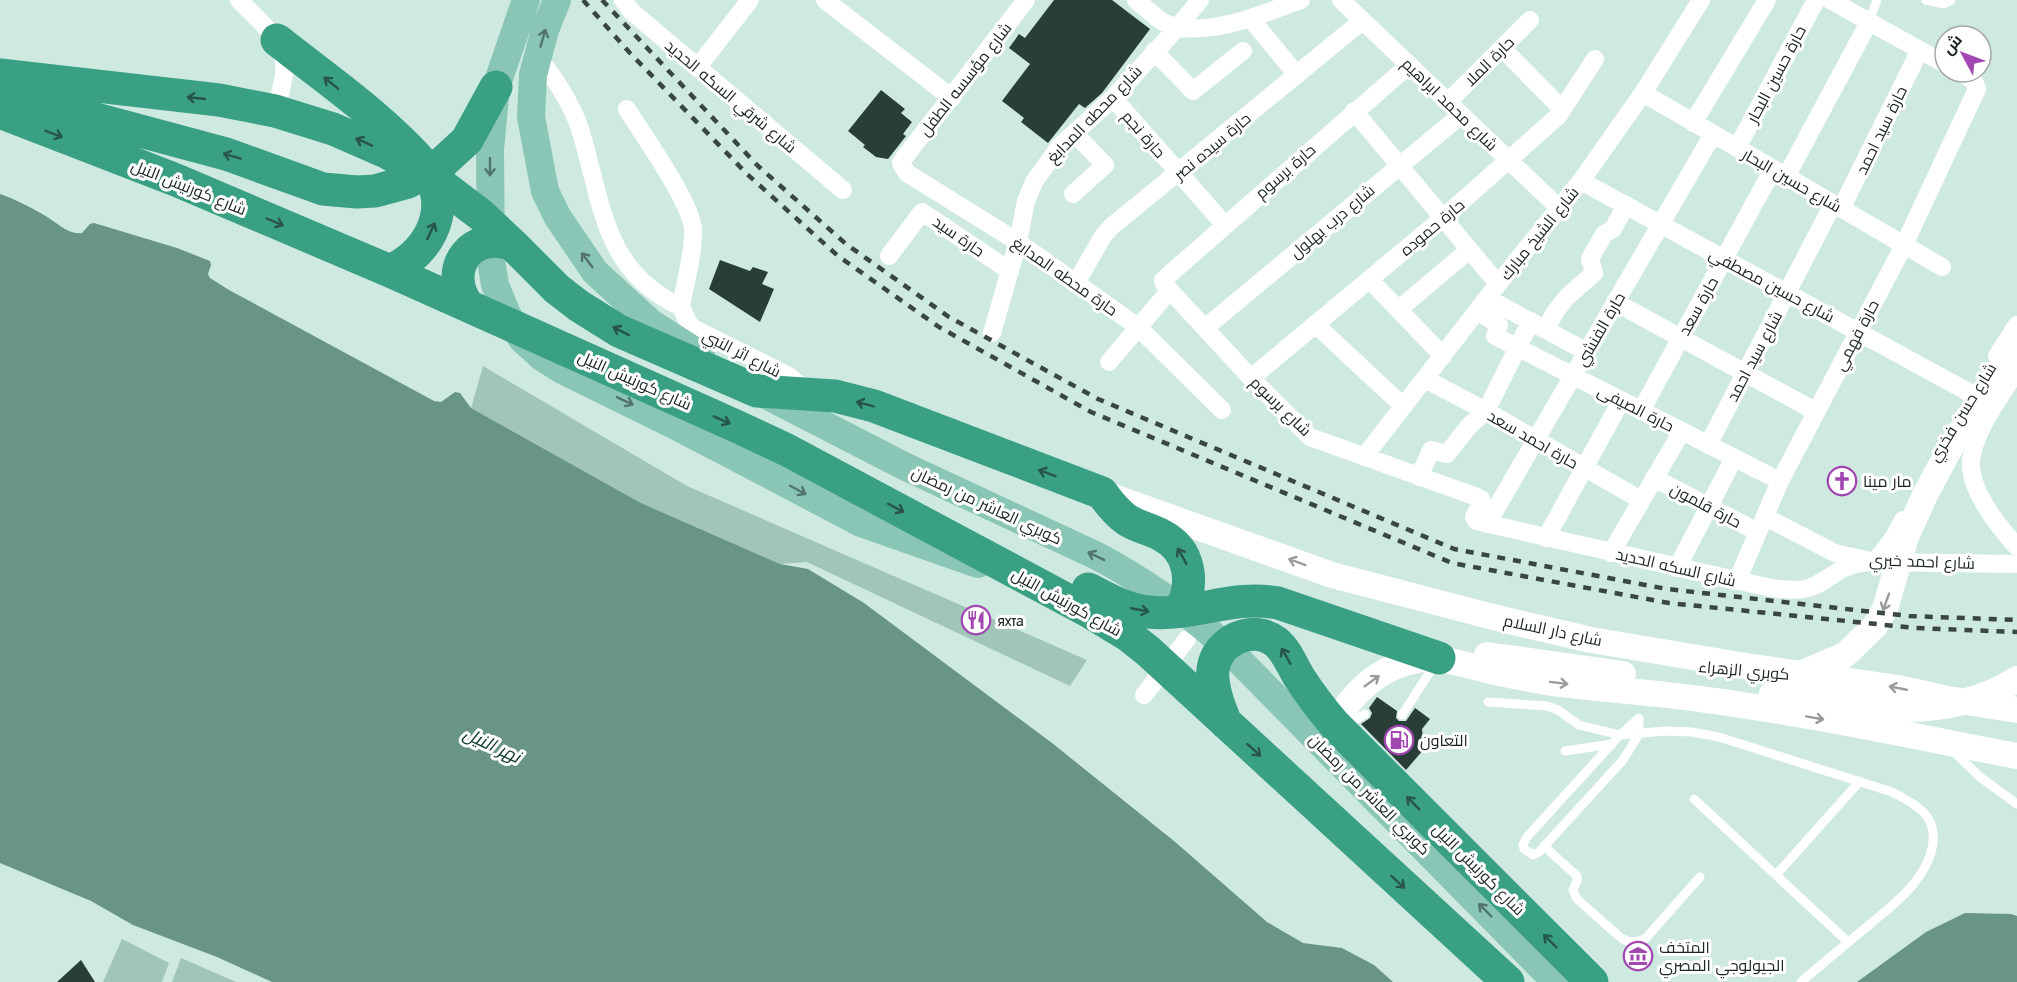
<svg xmlns="http://www.w3.org/2000/svg" width="2017" height="982" font-family="Jost,Cairo,sans-serif">
	<rect width="100%" height="100%" fill="#cee9df"/>
	<path fill="#a1c5b8" d="M 483,366 L 687,486 L 1087,660 L 1070,686 L 807,562 L 780,564 L 641,503 L 471,408 Z
		M 122,939 L 169,963 L 162,982 L 103,982 Z
		M 181,958 L 236,982 L 172,982 Z"/>
	<path fill="#689586" d="M 0,194 C 15,199 30,207 44,215 C 55,221 68,235 82,233 L 90,224 L 94,223 L 177,248 L 210,261 L 211,265 L 208,274 L 210,278 L 229,290 L 434,401 L 441,402 L 455,392 L 460,393 L 471,408 L 641,503 L 780,564 L 808,569 L 864,603 L 1052,743 L 1174,841 L 1267,922 L 1303,943 L 1342,948 L 1374,965 L 1393,982 L 272,982 L 217,957 L 133,925 L 91,901 L 0,863 Z
		M 1965,913 L 2011,914 L 2017,916 L 2017,982 L 1857,982 L 1926,932 Z"/>
	<path fill="#283e37" d="M 1054,0 L 1112,0 L 1150,29 L 1102,93 L 1085,108 L 1079,104 L 1048,143 L 1021,122 L 1024,118 L 1002,101 L 1030,64 L 1009,48 L 1019,34 L 1025,38 Z
		M 881,90 L 905,109 L 901,113 L 912,122 L 903,134 L 906,136 L 888,159 L 876,157 L 863,147 L 865,145 L 848,131 Z
		M 720,260 L 750,271 L 753,267 L 768,272 L 762,284 L 774,289 L 760,322 L 709,289 Z
		M 1377,697 L 1397,711 L 1396,718 L 1399,721 L 1406,721 L 1415,708 L 1430,719 L 1422,729 L 1424,749 L 1406,770 L 1361,724 L 1370,718 L 1372,713 L 1369,708 Z
		M 81,960 L 95,982 L 57,982 Z"/>
	<g fill="none" stroke-linecap="round" stroke-linejoin="round">
		<path stroke="#fff" stroke-width="9" d="M 1926,0 L 1944,4 L 1951,0
			M 1869,22 L 1877,0
			M 1488,702 L 1547,706 L 1558,710 L 1579,725 L 1620,735 L 1665,731 L 1692,732 L 1719,737 L 1892,792 C 1907,800 1927,809 1932,827 C 1937,846 1927,867 1915,882 C 1904,897 1889,908 1875,920 C 1850,941 1825,961 1801,982
			M 1402,715 L 1435,664
			M 1639,718 L 1639,734 L 1623,760 L 1539,852 L 1533,855 L 1524,849 L 1523,845 L 1526,838 L 1620,735 Z
			M 1344,726 L 1365,714
			M 1952,750 L 1980,777 L 2017,804
			M 1565,751 L 1612,744
			M 1694,799 L 1848,942
			M 1544,846 L 1577,876 L 1577,881 L 1573,890 L 1577,899 L 1621,938 C 1630,943 1636,943 1646,938 L 1700,877
			M 1776,875 L 1860,781"/>
		<path stroke="#fff" stroke-width="18" d="M 239,0 C 259,21 288,42 284,74 C 283,86 278,99 275,111
			M 623,0 L 631,11 L 843,190
			M 825,0 L 952,98
			M 1026,0 L 904,158 L 901,163 L 907,173 L 1018,242 L 1138,327 L 1222,410
			M 1136,0 L 1161,21 L 1177,28 L 1200,0
			M 1341,0 L 1559,208
			M 1830,0 L 1945,64
			M 1250,18 L 1297,75
			M 1502,48 L 1562,109
			M 1154,51 L 1193,91 L 1243,51
			M 1409,65 L 1163,280 L 1164,284 L 1251,378 L 1310,437 L 1477,497 L 1481,499 L 1481,503 L 1474,517 L 1476,521 L 1771,588 C 1782,589 1793,591 1804,589 C 1821,586 1832,573 1847,567 C 1856,563 1865,562 1875,562 L 1894,537 L 1903,520
			M 545,66 C 559,85 571,104 579,126 C 603,201 601,270 681,307
			M 697,68 L 750,0
			M 1643,93 L 1942,267
			M 1113,98 L 1224,224
			M 1448,102 L 1530,20
			M 627,109 C 643,135 691,202 693,229 C 694,254 685,282 681,307
			M 1354,111 L 1498,284
			M 1693,123 L 1767,0
			M 1737,148 L 1816,0
			M 1786,177 L 1869,22
			M 1581,181 L 1994,406
			M 1073,194 L 1105,165 L 1074,133
			M 1841,209 L 1920,50
			M 889,256 L 922,212 L 1010,271
			M 1369,279 L 1443,356
			M 1076,283 L 1103,236 L 1111,227 L 1362,21
			M 1487,298 L 1587,352
			M 1615,302 L 1815,411
			M 681,307 L 688,322 L 693,328 L 789,376 L 807,392
			M 1399,309 L 1469,250
			M 1477,311 L 1499,325 L 1495,336 L 1780,481
			M 1315,324 L 1403,406
			M 1205,328 L 1461,115
			M 1546,329 L 1555,312 L 1567,297 L 1594,273 L 1590,259 L 1604,234 L 1613,229 L 1626,205
			M 992,333 L 1018,242 L 1026,201 L 1034,182 L 1059,147 L 1113,98 L 1177,28 C 1224,32 1258,15 1301,0
			M 1997,356 L 2017,325
			M 1109,362 L 1170,290
			M 2017,370 C 2002,395 1971,434 1971,464 C 1971,493 1999,527 2017,547
			M 1251,378 L 1443,218 L 1539,133 L 1558,116 L 1595,59
			M 1425,379 L 1486,411 L 1641,500
			M 1641,411 L 1773,169
			M 1708,445 L 1833,204
			M 1364,457 L 1487,298 L 1581,181 L 1643,93 L 1701,0
			M 1419,477 L 1431,450 L 1447,454 L 1469,426 L 1486,411 L 1531,321
			M 1654,478 L 1758,532
			M 1765,517 L 1835,553 L 1875,562 L 2017,564
			M 1487,524 L 1713,134
			M 1546,538 L 1621,401
			M 1611,553 L 1682,431
			M 1677,568 L 1734,458
			M 1737,581 L 1780,481 L 1904,245 L 1977,89 L 1974,81 L 1960,72
			M 1144,695 L 1187,639"/>
		<path stroke="#fff" stroke-width="26" d="M 1102,493 L 1332,575 L 1497,618 L 1591,640 L 1746,666 L 1898,688 L 1948,699 L 2017,710
			M 1487,655 L 1623,674
			M 1805,672 L 1845,655 L 1875,626 L 1885,609 L 1906,537 L 1924,497 L 1950,448 L 2017,346
			M 1772,694 L 1896,709 C 1939,710 1981,702 2017,679
			M 1335,725 C 1352,692 1380,667 1417,660 C 1441,656 1457,663 1479,668 C 1501,674 1524,678 1546,682 C 1597,689 1649,692 1700,699 C 1806,713 1912,736 2017,756"/>
		<path stroke="#89c6b5" stroke-width="28" d="M 526,0 L 496,87 L 490,149 L 491,260 L 495,285 L 507,314 L 522,339 L 543,358 L 562,370 L 682,429 L 861,523 L 978,564
			M 557,0 L 545,30 L 533,75 L 531,117 L 545,191 L 557,216 L 595,272 L 651,323 L 701,355
			M 760,392 L 906,467 L 1095,555 C 1141,579 1181,607 1220,641 L 1556,982"/>
		<path stroke="#3aa084" stroke-width="33" d="M 277,40 C 320,74 366,106 405,145 C 414,154 425,165 431,177 C 450,216 426,254 390,271
			M 0,75 L 219,100 L 275,111 L 333,129 L 388,153 L 431,177 L 481,215 L 513,245 L 557,289 L 579,306 L 619,331 L 757,391 L 835,396 L 874,406 L 1102,493 C 1109,503 1117,513 1127,520 C 1138,527 1150,529 1161,535 C 1191,550 1195,584 1180,611
			M 12,86 L 62,110 L 226,154 L 323,189 L 357,192 L 375,191 L 408,182 L 440,165 L 467,140 L 496,87
			M 0,112 L 176,180 L 390,271 L 738,427 L 787,450 L 1088,611 L 1129,636 L 1148,651 L 1508,982
			M 466,303 C 443,267 473,229 513,245
			M 1088,589 C 1107,598 1126,610 1148,612 C 1193,617 1231,594 1278,603 L 1439,658
			M 1226,723 C 1219,707 1211,687 1213,669 C 1217,640 1253,624 1276,642 C 1287,651 1292,666 1299,677 C 1310,694 1322,710 1335,725 L 1592,982"/>
		<path stroke="#394642" stroke-width="4.5" stroke-dasharray="8 8" stroke-linecap="butt" d="M 583,0 L 630,53 L 747,174 L 838,256 L 939,327 L 1091,412 L 1452,563 L 1669,603 L 1915,628 L 2017,632
			M 602,0 L 758,166 L 846,244 L 949,317 L 1098,399 L 1454,549 L 1667,589 L 1909,616 L 2017,620"/>
	</g>
	<defs><path id="oneway-shaft" d="M-6 0H5M1.5-3L5.5 0L1.5 3" fill="none" stroke-width="1.6" stroke-linecap="round" stroke-linejoin="round" transform="scale(1.5)"/></defs>
	<g stroke="#52756b">
		<use href="#oneway-shaft" transform="translate(543 38) rotate(-74)"/>
		<use href="#oneway-shaft" transform="translate(490 167) rotate(90)"/>
		<use href="#oneway-shaft" transform="translate(587 260) rotate(-127)"/>
		<use href="#oneway-shaft" transform="translate(625 401) rotate(26)"/>
		<use href="#oneway-shaft" transform="translate(798 490) rotate(28)"/>
		<use href="#oneway-shaft" transform="translate(1096 556) rotate(-154)"/>
		<use href="#oneway-shaft" transform="translate(1485 910) rotate(-135)"/>
	</g>
	<g stroke="#275649">
		<use href="#oneway-shaft" transform="translate(331 83) rotate(-141)"/>
		<use href="#oneway-shaft" transform="translate(196 98) rotate(-174)"/>
		<use href="#oneway-shaft" transform="translate(54 134) rotate(21)"/>
		<use href="#oneway-shaft" transform="translate(364 142) rotate(-156)"/>
		<use href="#oneway-shaft" transform="translate(232 156) rotate(-163)"/>
		<use href="#oneway-shaft" transform="translate(275 222) rotate(23)"/>
		<use href="#oneway-shaft" transform="translate(431 231) rotate(-65)"/>
		<use href="#oneway-shaft" transform="translate(621 331) rotate(-153)"/>
		<use href="#oneway-shaft" transform="translate(865 404) rotate(-165)"/>
		<use href="#oneway-shaft" transform="translate(722 420) rotate(24)"/>
		<use href="#oneway-shaft" transform="translate(1047 473) rotate(-160)"/>
		<use href="#oneway-shaft" transform="translate(896 508) rotate(28)"/>
		<use href="#oneway-shaft" transform="translate(1182 556) rotate(-119)"/>
		<use href="#oneway-shaft" transform="translate(1140 610) rotate(11)"/>
		<use href="#oneway-shaft" transform="translate(1286 656) rotate(-120)"/>
		<use href="#oneway-shaft" transform="translate(1254 750) rotate(42)"/>
		<use href="#oneway-shaft" transform="translate(1413 803) rotate(-135)"/>
		<use href="#oneway-shaft" transform="translate(1398 882) rotate(42)"/>
		<use href="#oneway-shaft" transform="translate(1550 941) rotate(-135)"/>
	</g>
	<g stroke="#989c9b">
		<use href="#oneway-shaft" transform="translate(1297 562) rotate(-160)"/>
		<use href="#oneway-shaft" transform="translate(1886 602) rotate(110)"/>
		<use href="#oneway-shaft" transform="translate(1372 681) rotate(-36)"/>
		<use href="#oneway-shaft" transform="translate(1559 683) rotate(7)"/>
		<use href="#oneway-shaft" transform="translate(1898 688) rotate(-169)"/>
		<use href="#oneway-shaft" transform="translate(1815 718) rotate(10)"/>
	</g>
	<defs>
		<g id="church-ring" transform="scale(1.5)"><circle r="9.5" fill="#fff" stroke="#a247b1" stroke-width="1.5"/><path d="M-1.2-6h2.4v3.5h3.3v2.4h-3.3V6h-2.4V-.1h-3.3v-2.4h3.3Z" fill="#a247b1"/></g>
		<g id="restaurant-ring" transform="scale(1.5)"><circle r="9.5" fill="#fff" stroke="#a247b1" stroke-width="1.5"/><path d="M-5-6h1v4h1v-4h1v4h1v-4h1v5L-1.5 .5V6h-2V.5L-5-1ZM5-6V6H3V1.5H1.5Q1.5-4 5-6Z" fill="#a247b1"/></g>
		<g id="fuel-ring" transform="scale(1.5)"><circle r="9.5" fill="#fff" stroke="#a247b1" stroke-width="1.5"/><path d="M-5.5-6h7V0h2V4h1.3V-2.5L3-4.5l.8-.8L6-3V5H2.5V1h-1V6h-7ZM-4.2-4.7v3.2H.2V-4.7Z" fill="#a247b1"/></g>
		<g id="museum-ring" transform="scale(1.5)"><circle r="9.5" fill="#fff" stroke="#a247b1" stroke-width="1.5"/><path d="M0-6L6-3V-2H-6V-3ZM-5-1h2V3h-2ZM-1-1h2V3h-2ZM3-1h2V3H3ZM-6 4H6V6H-6Z" fill="#a247b1"/></g>
	</defs>
	<g fill-rule="evenodd">
		<use href="#church-ring" x="1842" y="481"/>
		<use href="#restaurant-ring" x="976" y="620"/>
		<use href="#fuel-ring" x="1399" y="740"/>
		<use href="#museum-ring" x="1638" y="956"/>
	</g>
	<g text-anchor="middle" stroke-width="6" stroke-linejoin="round" paint-order="stroke">
		<g font-size="16" fill="#1a2421" stroke="#fff">
			<text transform="translate(1489 61) rotate(-45)" y="6">حارة الملا</text>
			<text transform="translate(1776 74) rotate(-62)" y="6">حارة حسين البحار</text>
			<text transform="translate(965 79) rotate(-52)" y="6">شارع مؤسسه الطفل</text>
			<text transform="translate(731 96) rotate(40)" y="6">شارع شرقي السكه الحديد</text>
			<text transform="translate(1450 104) rotate(44)" y="6">شارع محمد ابراهيم</text>
			<text transform="translate(1094 114) rotate(-46)" y="6">شارع محطه المدابغ</text>
			<text transform="translate(1881 130) rotate(-64)" y="6">حارة سيد احمد</text>
			<text transform="translate(1144 134) rotate(49)" y="6">حارة نجم</text>
			<text transform="translate(1212 146) rotate(-40)" y="6">حارة سيده نصر</text>
			<text transform="translate(1285 171) rotate(-41)" y="6">حارة برسوم</text>
			<text transform="translate(1792 180) rotate(30)" y="6">شارع حسين البحار</text>
			<text transform="translate(189 187) rotate(22)" y="6">شارع كورنيش النيل</text>
			<text transform="translate(1332 221) rotate(-40)" y="6">شارع درب بهلول</text>
			<text transform="translate(1432 227) rotate(-40)" y="6">حارة حموده</text>
			<text transform="translate(1539 233) rotate(-51)" y="6">شارع الشيخ مبارك</text>
			<text transform="translate(959 236) rotate(35)" y="6">حارة سيد</text>
			<text transform="translate(1065 276) rotate(35)" y="6">حارة محطه المدابغ</text>
			<text transform="translate(1772 285) rotate(28)" y="6">شارع حسين مصطفي</text>
			<text transform="translate(1698 306) rotate(-61)" y="6">حارة سعد</text>
			<text transform="translate(1600 329) rotate(-60)" y="6">حارة الفنشي</text>
			<text transform="translate(1856 335) rotate(-62)" y="6">حارة فهمي</text>
			<text transform="translate(742 353) rotate(27)" y="6">شارع اثر النبي</text>
			<text transform="translate(1754 356) rotate(-62)" y="6">شارع سيد احمد</text>
			<text transform="translate(635 380) rotate(24)" y="6">شارع كورنيش النيل</text>
			<text transform="translate(1281 406) rotate(44)" y="6">شارع برسوم</text>
			<text transform="translate(1636 408) rotate(27)" y="6">حارة الصيفى</text>
			<text transform="translate(1962 412) rotate(-58)" y="6">شارع حسن فخري</text>
			<text transform="translate(1533 439) rotate(30)" y="6">حارة احمد سعد</text>
			<text transform="translate(987 505) rotate(25)" y="6">كوبري العاشر من رمضان</text>
			<text transform="translate(1706 505) rotate(28)" y="6">حارة قلمون</text>
			<text transform="translate(1922 561) rotate(2)" y="6">شارع احمد خيري</text>
			<text transform="translate(1676 567) rotate(13)" y="6">شارع السكه الحديد</text>
			<text transform="translate(1067 602) rotate(29)" y="6">شارع كورنيش النيل</text>
			<text transform="translate(1553 630) rotate(12)" y="6">شارع دار السلام</text>
			<text transform="translate(1744 670) rotate(5)" y="6">كوبري الزهراء</text>
			<text transform="translate(1370 794) rotate(45)" y="6">كوبري العاشر من رمضان</text>
			<text transform="translate(1479 869) rotate(45)" y="6">شارع كورنيش النيل</text>
		</g>
		<g font-size="16" fill="#1a2421" stroke="#fff" text-anchor="start">
			<text x="1863" y="487">مار مينا</text>
			<text x="997" y="626">яхта</text>
			<text x="1420" y="746">التعاون</text>
			<text x="1659" y="953">المتخف<tspan x="1659" dy="18">الجيولوجي المصري</tspan></text>
		</g>
		<g font-size="18" font-style="italic" fill="#0a352a" stroke="#fff">
			<text transform="translate(492 745) rotate(25)" y="6">نهر النيل</text>
		</g>
	</g>
	<g transform="translate(1963 54) rotate(311)"><circle r="28" fill="#ffffff" stroke="#a3a7a6" stroke-width="1.5"/>
	<path d="M0-4.5L10 22L0 15L-10 22Z" fill="#a247b1"/>
	<text y="-9" font-size="16" font-weight="bold" text-anchor="middle" fill="#1a2421">ش</text>
	</g>
</svg>
